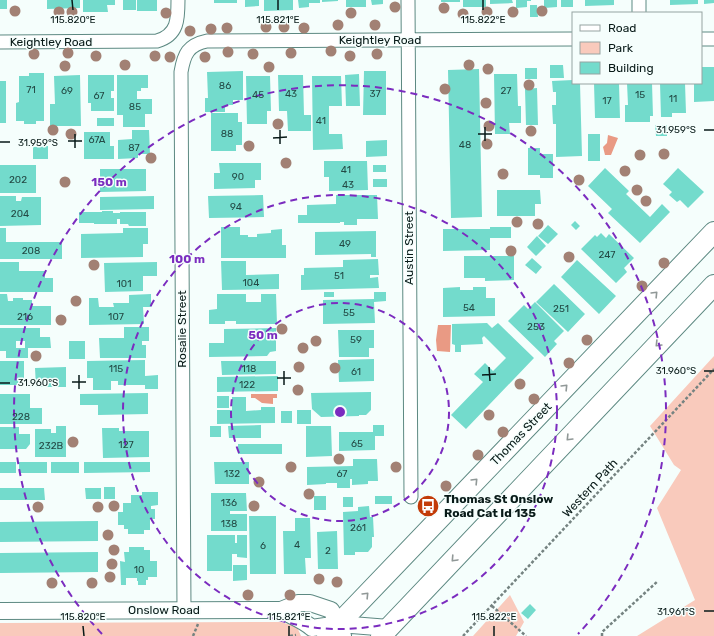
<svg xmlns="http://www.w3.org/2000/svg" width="714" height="636" font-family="Rubik,sans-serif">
	<rect width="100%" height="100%" fill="#f5fefc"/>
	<path fill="#f9cabc" d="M 714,356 L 714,636 L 637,636 L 695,600 L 657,508 L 681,470 L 674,465 L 650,426 Z
		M 510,595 L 524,622 L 516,636 L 473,636 Z
		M 281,622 L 297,627 L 301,636 L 0,636 L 0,623 Z"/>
	<path fill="#e99a84" d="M 608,135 L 618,138 L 611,155 L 605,155 L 603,147 L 607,143 Z
		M 438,325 L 451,325 L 450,352 L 437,351 L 436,340 Z
		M 251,394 L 277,394 L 277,398 L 273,398 L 273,404 L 262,403 L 255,398 L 251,398 Z"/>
	<path fill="#73dbcc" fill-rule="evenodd" d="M 0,0 L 7,0 L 7,9 L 0,9 Z
		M 47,0 L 80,0 L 80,8 L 47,9 Z
		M 83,0 L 115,0 L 115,5 L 107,5 L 108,12 L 83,12 Z
		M 123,0 L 136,0 L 136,10 L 123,10 Z
		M 137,0 L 157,0 L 157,11 L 137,11 Z
		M 214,0 L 237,0 L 237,3 L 214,3 Z
		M 245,0 L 259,0 L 259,6 L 245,7 Z
		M 264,0 L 293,0 L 293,10 L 264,11 Z
		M 298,0 L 320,0 L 320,3 L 309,3 L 309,7 L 299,8 Z
		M 322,0 L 338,0 L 338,1 L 322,2 Z
		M 346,0 L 366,0 L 366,7 L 346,7 Z
		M 371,0 L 383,0 L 383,4 L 372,5 Z
		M 441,0 L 460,0 L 460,2 L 441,2 Z
		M 463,0 L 486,0 L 486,7 L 463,7 Z
		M 490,0 L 512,0 L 513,3 L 490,4 Z
		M 516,0 L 531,0 L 531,1 L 527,1 L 527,7 L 516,8 Z
		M 544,0 L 557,0 L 557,7 L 544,8 Z
		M 561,0 L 573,0 L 573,7 L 561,7 Z
		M 585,0 L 614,0 L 614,5 L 585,6 Z
		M 670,0 L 698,0 L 698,4 L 670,5 Z
		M 704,0 L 714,0 L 714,3 L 704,4 Z
		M 530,5 L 537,5 L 538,17 L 530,17 Z
		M 550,65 L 563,65 L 564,78 L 550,78 Z
		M 701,67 L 714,67 L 714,101 L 694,102 L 694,83 L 701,83 Z
		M 525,68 L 537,68 L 537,79 L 525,79 Z
		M 479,69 L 482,217 L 451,218 L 448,70 Z
		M 243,71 L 243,100 L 233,100 L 233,105 L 225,105 L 225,112 L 205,112 L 205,98 L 208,98 L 207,72 Z
		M 364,71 L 386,71 L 386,115 L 363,115 Z
		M 29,73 L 44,73 L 44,121 L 36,121 L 36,124 L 24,124 L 24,121 L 16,121 L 16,103 L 19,102 L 19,76 L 29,76 Z
		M 359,74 L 360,106 L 346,106 L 345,75 Z
		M 494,74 L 517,74 L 518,106 L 521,106 L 521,123 L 509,123 L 510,134 L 495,134 Z
		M 80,75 L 81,126 L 50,126 L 50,104 L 55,104 L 54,76 Z
		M 88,75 L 114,75 L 114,91 L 111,91 L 111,98 L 114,98 L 114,111 L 91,111 L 91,103 L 88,103 Z
		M 117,75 L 148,75 L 148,88 L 141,88 L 141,91 L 137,91 L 137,99 L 152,99 L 152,114 L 145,114 L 145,127 L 123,127 L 123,115 L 117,115 Z
		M 278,75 L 303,75 L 304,115 L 311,115 L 311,131 L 288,131 L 287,111 L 279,111 Z
		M 246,76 L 270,76 L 271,111 L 267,111 L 267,124 L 247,124 Z
		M 312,76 L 341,76 L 342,106 L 329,106 L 329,134 L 342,134 L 343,149 L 313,150 Z
		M 573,80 L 573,83 L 580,83 L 582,156 L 556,157 L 556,124 L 553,124 L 552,105 L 556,105 L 556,92 L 553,92 L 552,81 Z
		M 0,81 L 6,81 L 6,123 L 0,123 Z
		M 594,83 L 619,83 L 620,118 L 595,118 Z
		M 627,83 L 652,83 L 653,116 L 650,116 L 650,122 L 625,122 L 625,105 L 628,105 Z
		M 660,83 L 685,83 L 686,113 L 672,113 L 672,117 L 661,117 Z
		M 537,88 L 538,125 L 526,125 L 525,89 Z
		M 211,113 L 238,113 L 238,122 L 242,122 L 242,145 L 236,145 L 236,151 L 211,151 Z
		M 97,118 L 114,118 L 114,126 L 97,126 Z
		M 655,125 L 667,125 L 667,136 L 656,136 Z
		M 132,130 L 149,130 L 150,154 L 138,154 L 138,158 L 118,159 L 118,140 L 132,139 Z
		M 84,132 L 110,132 L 110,146 L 114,146 L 114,159 L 84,159 Z
		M 588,134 L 600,134 L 600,161 L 588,161 Z
		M 387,140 L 387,156 L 366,157 L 366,141 Z
		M 48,146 L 48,159 L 33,159 L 33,147 Z
		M 528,148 L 540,148 L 540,154 L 553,154 L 553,178 L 540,178 L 540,175 L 528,175 Z
		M 324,161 L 367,161 L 368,190 L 329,191 L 329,177 L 324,177 Z
		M 219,163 L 261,163 L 261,180 L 255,180 L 255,188 L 214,189 L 214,173 L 220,173 Z
		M 0,165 L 36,165 L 36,193 L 0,193 Z
		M 373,165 L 386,165 L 386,172 L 373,172 Z
		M 605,168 L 629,191 L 626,194 L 650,217 L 662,204 L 670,212 L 640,243 L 608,213 L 612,209 L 588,186 Z
		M 678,168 L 704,192 L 688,208 L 680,200 L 677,202 L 669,195 L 672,192 L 663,184 Z
		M 100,169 L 146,169 L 146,191 L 100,192 Z
		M 373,179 L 387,179 L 387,187 L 373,187 Z
		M 497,190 L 540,190 L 541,204 L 535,204 L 535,216 L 497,216 Z
		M 263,195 L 264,217 L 209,218 L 208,196 Z
		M 336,195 L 377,195 L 378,219 L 357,219 L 357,225 L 344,225 L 344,222 L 340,222 L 340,223 L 298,223 L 298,215 L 307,215 L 307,205 L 336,204 Z
		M 0,196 L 16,196 L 16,201 L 21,201 L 22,197 L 41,197 L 41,225 L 0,226 Z
		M 154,196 L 154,209 L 100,210 L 100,197 Z
		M 102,211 L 113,211 L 113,213 L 120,213 L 120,212 L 146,212 L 146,226 L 129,226 L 128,224 L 120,224 L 120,219 L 117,219 L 117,224 L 94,224 L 94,223 L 79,223 L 79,212 L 102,212 Z
		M 575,221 L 580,226 L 576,230 L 571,225 Z
		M 548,225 L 558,234 L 548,244 L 538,236 Z
		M 221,227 L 240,227 L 240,235 L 248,235 L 248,237 L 257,237 L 257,234 L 271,233 L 271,230 L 282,229 L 282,245 L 286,245 L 286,258 L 221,258 Z
		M 490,227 L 511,227 L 511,238 L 490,238 L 490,250 L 443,251 L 443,229 L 490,229 Z
		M 0,228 L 6,228 L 6,242 L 62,242 L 62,259 L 0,259 Z
		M 123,228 L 148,228 L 148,244 L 143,244 L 143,257 L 81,258 L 81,234 L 123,233 Z
		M 376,231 L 376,257 L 371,257 L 371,254 L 315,255 L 315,232 Z
		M 601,233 L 606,238 L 609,234 L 634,258 L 624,268 L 627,272 L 616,283 L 581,249 L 595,235 L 597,237 Z
		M 537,236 L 546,246 L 536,256 L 527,247 Z
		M 464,256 L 514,256 L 514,280 L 485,281 L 485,278 L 464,278 Z
		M 532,258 L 542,267 L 536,274 L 525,265 Z
		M 378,259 L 379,275 L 370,275 L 370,278 L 378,277 L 379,288 L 301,290 L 301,275 L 304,275 L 304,268 L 343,267 L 343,260 Z
		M 577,260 L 616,296 L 599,314 L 561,277 Z
		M 221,261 L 246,261 L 246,275 L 279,274 L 279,289 L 222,290 Z
		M 0,262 L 19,262 L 19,271 L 45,271 L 45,278 L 53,278 L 53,292 L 0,292 Z
		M 157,262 L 157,276 L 143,276 L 143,291 L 105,292 L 104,263 Z
		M 554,284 L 585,314 L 568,332 L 536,302 Z
		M 460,287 L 460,290 L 473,290 L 473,287 L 486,287 L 486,298 L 495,298 L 495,316 L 443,317 L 443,288 Z
		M 324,292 L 334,292 L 334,297 L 324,297 Z
		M 374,292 L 386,292 L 386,301 L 374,302 L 375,323 L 323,324 L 323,300 L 374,299 Z
		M 0,294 L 7,294 L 8,301 L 13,301 L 13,298 L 23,298 L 23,300 L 32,300 L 32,306 L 51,306 L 51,325 L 0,325 Z
		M 151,294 L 151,307 L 143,307 L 144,324 L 89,325 L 89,298 L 98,298 L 99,307 L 114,307 L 113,303 L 129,303 L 129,295 Z
		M 217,294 L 246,294 L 246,302 L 261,302 L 261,294 L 276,294 L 277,324 L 236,324 L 236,321 L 225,321 L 225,324 L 209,324 L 209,310 L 217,309 Z
		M 535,302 L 564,331 L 554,341 L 557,344 L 545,357 L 508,321 L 524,305 L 528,309 Z
		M 487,323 L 492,328 L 498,323 L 534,358 L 466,429 L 451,415 L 483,382 L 474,374 L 485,363 L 493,371 L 506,358 L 484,336 L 482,338 L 483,344 L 461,345 L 461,352 L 455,352 L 455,345 L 452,344 L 452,324 Z
		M 124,327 L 149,327 L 149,341 L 142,341 L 142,345 L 146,345 L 146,358 L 100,358 L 99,338 L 124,338 Z
		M 0,328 L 40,328 L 40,337 L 50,337 L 51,348 L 28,348 L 28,358 L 6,358 L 6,351 L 0,351 ZM 16,341 L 25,341 L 25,348 L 16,348 Z
		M 276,328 L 276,351 L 270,352 L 267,356 L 209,357 L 209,343 L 224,343 L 224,329 Z
		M 338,330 L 374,330 L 374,348 L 369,348 L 369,357 L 339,357 Z
		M 69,341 L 85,341 L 85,359 L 69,359 Z
		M 374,359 L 374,381 L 339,382 L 338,360 Z
		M 145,360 L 145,376 L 158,375 L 158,389 L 145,389 L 145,385 L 118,385 L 118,381 L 111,381 L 111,390 L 93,390 L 93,378 L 87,378 L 87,361 Z
		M 0,361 L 24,361 L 24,385 L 0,385 Z
		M 221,361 L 276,361 L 276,374 L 222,375 Z
		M 66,367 L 66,387 L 36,387 L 35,368 Z
		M 278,376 L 278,391 L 217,392 L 217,377 Z
		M 371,392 L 371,410 L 366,415 L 359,415 L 359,416 L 321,417 L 312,409 L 311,393 Z
		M 148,393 L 148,414 L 98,415 L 98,405 L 80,405 L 80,394 Z
		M 0,394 L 30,394 L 30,408 L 42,408 L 42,424 L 0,424 Z
		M 217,396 L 229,396 L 229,408 L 217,408 Z
		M 232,397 L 246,397 L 246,411 L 261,410 L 261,407 L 275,407 L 275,423 L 217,424 L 217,410 L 232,410 Z
		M 297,410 L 311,410 L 311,424 L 297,424 Z
		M 281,411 L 292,411 L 292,423 L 281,423 Z
		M 261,425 L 261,438 L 229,438 L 228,426 Z
		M 373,425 L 384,425 L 384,436 L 375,436 L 375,450 L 339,451 L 339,432 L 373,432 Z
		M 56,426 L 66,426 L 66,457 L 35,457 L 35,429 L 51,429 L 51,433 L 56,433 Z
		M 210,426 L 221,426 L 221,437 L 210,437 Z
		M 306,426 L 331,426 L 332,456 L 306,457 Z
		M 0,427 L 19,427 L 19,434 L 30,434 L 30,444 L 26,449 L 0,449 Z
		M 102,428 L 119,428 L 119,431 L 149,431 L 149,457 L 103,458 Z
		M 238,444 L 282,444 L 282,454 L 238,454 Z
		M 353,459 L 377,459 L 378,481 L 368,481 L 368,484 L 352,485 L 352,479 L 350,479 L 350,488 L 337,488 L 337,483 L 326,483 L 326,484 L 307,485 L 307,467 L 353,466 Z
		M 0,462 L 16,462 L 16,473 L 0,473 Z
		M 19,462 L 47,462 L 47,473 L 19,473 Z
		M 51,462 L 79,462 L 79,473 L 51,473 Z
		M 84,462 L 150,462 L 150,472 L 84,473 Z
		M 214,462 L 249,462 L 249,484 L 215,484 Z
		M 104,487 L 115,487 L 115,499 L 104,499 Z
		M 0,488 L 44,488 L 45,500 L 0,500 Z
		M 85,488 L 101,488 L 101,499 L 86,499 Z
		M 142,492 L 158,492 L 158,505 L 151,506 L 151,509 L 155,509 L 155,519 L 150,519 L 150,530 L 144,530 L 144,534 L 128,534 L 128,529 L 124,529 L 124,525 L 118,525 L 118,512 L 123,512 L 123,503 L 131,503 L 131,495 L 142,495 Z
		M 211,493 L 246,493 L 247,511 L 230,511 L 230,514 L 247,514 L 247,531 L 211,531 Z
		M 314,496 L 326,496 L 326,510 L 314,510 Z
		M 375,496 L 392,496 L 392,504 L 375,504 Z
		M 343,497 L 353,497 L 353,507 L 343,507 Z
		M 369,506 L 370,517 L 373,517 L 374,537 L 372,537 L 372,547 L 368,552 L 355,552 L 355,555 L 344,555 L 343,512 L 358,511 L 358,507 Z
		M 249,516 L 276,516 L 276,574 L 250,574 Z
		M 295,518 L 310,518 L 311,558 L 305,558 L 306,574 L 284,574 L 283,531 L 295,531 Z
		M 98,521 L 98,541 L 0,542 L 0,522 Z
		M 337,531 L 338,569 L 318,569 L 317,532 Z
		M 207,535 L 235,535 L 235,543 L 237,543 L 237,535 L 247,535 L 247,558 L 237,557 L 237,554 L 232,554 L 232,571 L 207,571 Z
		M 129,547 L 144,547 L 144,550 L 150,550 L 150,561 L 157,561 L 157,577 L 148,577 L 148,580 L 146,580 L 146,585 L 138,585 L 138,581 L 137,581 L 137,578 L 126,578 L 126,585 L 121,585 L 120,561 L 125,562 L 124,552 L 129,552 Z
		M 98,552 L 98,572 L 0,573 L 0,553 Z
		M 233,565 L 247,565 L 247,580 L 233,581 Z
		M 530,604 L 536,610 L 528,619 L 521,613 Z"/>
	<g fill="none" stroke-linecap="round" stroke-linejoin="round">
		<g stroke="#5d8982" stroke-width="15">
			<path id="minor" d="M 408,0 L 411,497
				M 639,0 L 639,13
				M 701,39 L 714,39
				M 0,42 L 157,41 C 178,35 178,19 178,0
				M 184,610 L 181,72 C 184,54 188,45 207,41 L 573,39"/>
		</g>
		<g stroke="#5d8982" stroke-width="18">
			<path id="tertiary" d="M 281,610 C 291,616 303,620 312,628 L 339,624 L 389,628
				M 0,611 L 281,610 L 298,603 L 310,603 L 331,610 L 339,624 L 343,636"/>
		</g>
		<g stroke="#5d8982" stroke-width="22">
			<path id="primary" d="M 327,636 L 714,232
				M 381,636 L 714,285"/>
		</g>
		<path stroke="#758381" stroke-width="2.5" stroke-dasharray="3 2" stroke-linecap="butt" d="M 492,606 L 526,636
			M 193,636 L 198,624
			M 290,636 L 296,635
			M 463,636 L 714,369
			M 602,636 L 602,632 L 658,581"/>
		<use href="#minor" stroke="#fff" stroke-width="13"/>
		<use href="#tertiary" stroke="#fff" stroke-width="16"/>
		<use href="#primary" stroke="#fff" stroke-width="20"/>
	</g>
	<g fill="#a28174">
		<circle cx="395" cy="7" r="5.5"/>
		<circle cx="444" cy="8" r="5.5"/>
		<circle cx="15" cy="11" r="5.5"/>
		<circle cx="542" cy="11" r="5.5"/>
		<circle cx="59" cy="12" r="5.5"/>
		<circle cx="72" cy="12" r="5.5"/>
		<circle cx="487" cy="12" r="5.5"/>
		<circle cx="513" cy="12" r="5.5"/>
		<circle cx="166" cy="13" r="5.5"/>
		<circle cx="351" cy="13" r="5.5"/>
		<circle cx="463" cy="14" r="5.5"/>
		<circle cx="338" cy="25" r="5.5"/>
		<circle cx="375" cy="25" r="5.5"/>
		<circle cx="266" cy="27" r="5.5"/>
		<circle cx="284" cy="27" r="5.5"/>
		<circle cx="227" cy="28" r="5.5"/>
		<circle cx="304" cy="28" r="5.5"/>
		<circle cx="211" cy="29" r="5.5"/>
		<circle cx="190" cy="31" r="5.5"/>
		<circle cx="331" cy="51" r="5.5"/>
		<circle cx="228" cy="52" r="5.5"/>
		<circle cx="68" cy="53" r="5.5"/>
		<circle cx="291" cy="53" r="5.5"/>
		<circle cx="34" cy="54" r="5.5"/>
		<circle cx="253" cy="54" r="5.5"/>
		<circle cx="377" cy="54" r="5.5"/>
		<circle cx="96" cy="56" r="5.5"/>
		<circle cx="155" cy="56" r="5.5"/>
		<circle cx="350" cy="56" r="5.5"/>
		<circle cx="170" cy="57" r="5.5"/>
		<circle cx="205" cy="57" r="5.5"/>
		<circle cx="125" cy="65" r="5.5"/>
		<circle cx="469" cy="65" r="5.5"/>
		<circle cx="65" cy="66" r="5.5"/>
		<circle cx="269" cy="67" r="5.5"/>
		<circle cx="488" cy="69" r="5.5"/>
		<circle cx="529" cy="85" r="5.5"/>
		<circle cx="445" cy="89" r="5.5"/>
		<circle cx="486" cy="103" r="5.5"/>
		<circle cx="278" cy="124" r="5.5"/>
		<circle cx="489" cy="126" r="5.5"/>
		<circle cx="53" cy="130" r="5.5"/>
		<circle cx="531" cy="131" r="5.5"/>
		<circle cx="71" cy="134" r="5.5"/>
		<circle cx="487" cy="144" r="5.5"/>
		<circle cx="249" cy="146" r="5.5"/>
		<circle cx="664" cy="154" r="5.5"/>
		<circle cx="640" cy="155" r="5.5"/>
		<circle cx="151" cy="158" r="5.5"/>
		<circle cx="286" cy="163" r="5.5"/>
		<circle cx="625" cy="171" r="5.5"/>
		<circle cx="503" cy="174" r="5.5"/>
		<circle cx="579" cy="180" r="5.5"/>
		<circle cx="65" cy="182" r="5.5"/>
		<circle cx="637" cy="190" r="5.5"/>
		<circle cx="646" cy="201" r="5.5"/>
		<circle cx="517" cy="222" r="5.5"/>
		<circle cx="538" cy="224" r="5.5"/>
		<circle cx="511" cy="251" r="5.5"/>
		<circle cx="569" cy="257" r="5.5"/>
		<circle cx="664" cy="263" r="5.5"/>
		<circle cx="94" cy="265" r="5.5"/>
		<circle cx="642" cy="286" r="5.5"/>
		<circle cx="76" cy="301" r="5.5"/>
		<circle cx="61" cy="320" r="5.5"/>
		<circle cx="282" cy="329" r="5.5"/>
		<circle cx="587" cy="340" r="5.5"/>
		<circle cx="316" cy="341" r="5.5"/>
		<circle cx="303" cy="348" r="5.5"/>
		<circle cx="36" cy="356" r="5.5"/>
		<circle cx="569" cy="363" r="5.5"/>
		<circle cx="299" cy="367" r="5.5"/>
		<circle cx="335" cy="368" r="5.5"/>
		<circle cx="520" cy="384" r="5.5"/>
		<circle cx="298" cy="390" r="5.5"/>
		<circle cx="534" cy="399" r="5.5"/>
		<circle cx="489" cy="415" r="5.5"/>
		<circle cx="503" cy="432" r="5.5"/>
		<circle cx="73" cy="442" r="5.5"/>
		<circle cx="478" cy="455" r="5.5"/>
		<circle cx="339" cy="459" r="5.5"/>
		<circle cx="291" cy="467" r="5.5"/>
		<circle cx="396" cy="467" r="5.5"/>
		<circle cx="259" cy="482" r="5.5"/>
		<circle cx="446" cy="486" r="5.5"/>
		<circle cx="309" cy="494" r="5.5"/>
		<circle cx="114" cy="506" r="5.5"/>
		<circle cx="254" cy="506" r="5.5"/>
		<circle cx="38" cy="507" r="5.5"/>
		<circle cx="98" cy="507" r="5.5"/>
		<circle cx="108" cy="535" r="5.5"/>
		<circle cx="114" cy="550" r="5.5"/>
		<circle cx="112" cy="564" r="5.5"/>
		<circle cx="110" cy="577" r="5.5"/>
		<circle cx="319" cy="579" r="5.5"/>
		<circle cx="337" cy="582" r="5.5"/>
		<circle cx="52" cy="583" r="5.5"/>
		<circle cx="92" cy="583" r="5.5"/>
		<circle cx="248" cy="595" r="5.5"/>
		<circle cx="290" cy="595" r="5.5"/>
	</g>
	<defs><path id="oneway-chevron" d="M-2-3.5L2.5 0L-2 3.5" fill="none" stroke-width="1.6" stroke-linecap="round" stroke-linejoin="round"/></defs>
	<g stroke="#909897">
		<use href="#oneway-chevron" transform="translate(655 294) rotate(-46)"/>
		<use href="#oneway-chevron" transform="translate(658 344) rotate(134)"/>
		<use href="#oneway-chevron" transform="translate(565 387) rotate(-46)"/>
		<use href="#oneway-chevron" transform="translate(569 438) rotate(134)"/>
		<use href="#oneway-chevron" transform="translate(475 481) rotate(-46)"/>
		<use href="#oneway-chevron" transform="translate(454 559) rotate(133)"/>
		<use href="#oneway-chevron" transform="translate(366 595) rotate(-46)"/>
	</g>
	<path fill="none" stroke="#081a18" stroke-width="1.5" d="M 72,0 L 73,10M 278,0 L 278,10M 483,0 L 483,10M 485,127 L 485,141M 280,130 L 280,144M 704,130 L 714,130M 75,134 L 75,148M 478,134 L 492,134M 273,138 L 287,137M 68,141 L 82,141M 0,142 L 10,142M 489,367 L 490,381M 284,371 L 284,385M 704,371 L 714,371M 79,375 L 79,389M 482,375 L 496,374M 277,378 L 291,378M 72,382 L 86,382M 0,383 L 10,383M 704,611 L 714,611M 83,626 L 84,636M 289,626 L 289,636M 494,626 L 494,636"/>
	<g fill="none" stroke="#7b2cbf" stroke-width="2" stroke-dasharray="7 5">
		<circle cx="340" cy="412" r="109"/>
		<circle cx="340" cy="412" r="217"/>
		<path d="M102 634A326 326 0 1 1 578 634"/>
	</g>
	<defs>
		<g id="bus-disc" transform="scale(1.15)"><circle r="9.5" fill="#c33b08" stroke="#f5fefc"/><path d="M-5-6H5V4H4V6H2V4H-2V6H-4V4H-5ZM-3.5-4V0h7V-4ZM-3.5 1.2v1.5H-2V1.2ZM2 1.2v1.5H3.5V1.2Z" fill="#fff"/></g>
	</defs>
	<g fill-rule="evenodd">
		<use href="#bus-disc" x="428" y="506"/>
	</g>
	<g text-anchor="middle" stroke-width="3" stroke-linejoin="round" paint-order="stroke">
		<g font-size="10" fill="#234a45">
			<text x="225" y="89">86</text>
			<text x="31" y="93">71</text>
			<text x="67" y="94">69</text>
			<text x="506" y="94">27</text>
			<text x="291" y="97">43</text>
			<text x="375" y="97">37</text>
			<text x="258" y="98">45</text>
			<text x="640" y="98">15</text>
			<text x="99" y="99">67</text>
			<text x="673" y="102">11</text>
			<text x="607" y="104">17</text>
			<text x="135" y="110">85</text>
			<text x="321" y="124">41</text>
			<text x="227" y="137">88</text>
			<text x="97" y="143">67A</text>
			<text x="465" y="148">48</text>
			<text x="134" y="151">87</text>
			<text x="346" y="173">41</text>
			<text x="238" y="180">90</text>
			<text x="18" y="183">202</text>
			<text x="348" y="188">43</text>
			<text x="236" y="210">94</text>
			<text x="20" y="217">204</text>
			<text x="345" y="247">49</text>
			<text x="31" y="254">208</text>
			<text x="607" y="258">247</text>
			<text x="339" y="279">51</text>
			<text x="251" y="286">104</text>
			<text x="124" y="287">101</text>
			<text x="469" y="311">54</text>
			<text x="561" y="312">251</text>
			<text x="349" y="316">55</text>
			<text x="25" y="320">216</text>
			<text x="116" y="320">107</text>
			<text x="536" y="330">253</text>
			<text x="356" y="343">59</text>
			<text x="116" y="372">115</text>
			<text x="249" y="372">118</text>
			<text x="356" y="375">61</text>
			<text x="247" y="388">122</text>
			<text x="21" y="420">228</text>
			<text x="357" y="447">65</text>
			<text x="126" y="448">127</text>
			<text x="51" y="449">232B</text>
			<text x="232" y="477">132</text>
			<text x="342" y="477">67</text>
			<text x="229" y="506">136</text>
			<text x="229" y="527">138</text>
			<text x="358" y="531">261</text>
			<text x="297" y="548">4</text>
			<text x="263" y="549">6</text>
			<text x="328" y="554">2</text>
			<text x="139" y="573">10</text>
		</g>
		<g font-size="12" fill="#081a18" stroke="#f5fefc">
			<text x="380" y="44">Keightley Road</text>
			<text x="51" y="46">Keightley Road</text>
			<text transform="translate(409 248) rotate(-90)" y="4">Austin Street</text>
			<text transform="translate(182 329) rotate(-90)" y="4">Rosalie Street</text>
			<text transform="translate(521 434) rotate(-46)" y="4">Thomas Street</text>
			<text transform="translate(590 488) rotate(-47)" y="4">Western Path</text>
			<text x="164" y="614">Onslow Road</text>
		</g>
		<g font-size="12" font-weight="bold" fill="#081a18" stroke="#f5fefc" text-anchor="start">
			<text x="444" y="503">Thomas St Onslow<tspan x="444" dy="14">Road Cat Id 135</tspan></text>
		</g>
	</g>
	<g font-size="10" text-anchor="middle" fill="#081a18" stroke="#f5fefc" stroke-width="3" stroke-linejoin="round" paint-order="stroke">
		<text x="73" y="23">115.820°E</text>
		<text x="278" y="23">115.821°E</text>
		<text x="483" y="23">115.822°E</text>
		<text x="676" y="133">31.959°S</text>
		<text x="38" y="146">31.959°S</text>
		<text x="676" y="374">31.960°S</text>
		<text x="38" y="386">31.960°S</text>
		<text x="676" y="615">31.961°S</text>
		<text x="83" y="620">115.820°E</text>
		<text x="289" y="620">115.821°E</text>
		<text x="494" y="620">115.822°E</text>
	</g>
	<circle cx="340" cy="412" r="6" fill="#7b2cbf" stroke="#f5fefc" stroke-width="2"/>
	<g font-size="12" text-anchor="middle" font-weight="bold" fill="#7b2cbf" stroke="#f5fefc" stroke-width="3" stroke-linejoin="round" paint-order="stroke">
		<text x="109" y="186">150 m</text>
		<text x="187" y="263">100 m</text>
		<text x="263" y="339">50 m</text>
	</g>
	<rect x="572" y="12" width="130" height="72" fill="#f5fefc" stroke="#96a3a1"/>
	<rect x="580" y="25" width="20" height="6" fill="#ffffff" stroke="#96a3a1"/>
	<text x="608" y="32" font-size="12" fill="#081a18">Road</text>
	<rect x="580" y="42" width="20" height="12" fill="#f9cabc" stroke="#96a3a1"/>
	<text x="608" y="52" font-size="12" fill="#081a18">Park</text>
	<rect x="580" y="62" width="20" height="12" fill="#73dbcc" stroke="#96a3a1"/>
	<text x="608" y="72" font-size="12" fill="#081a18">Building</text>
</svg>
